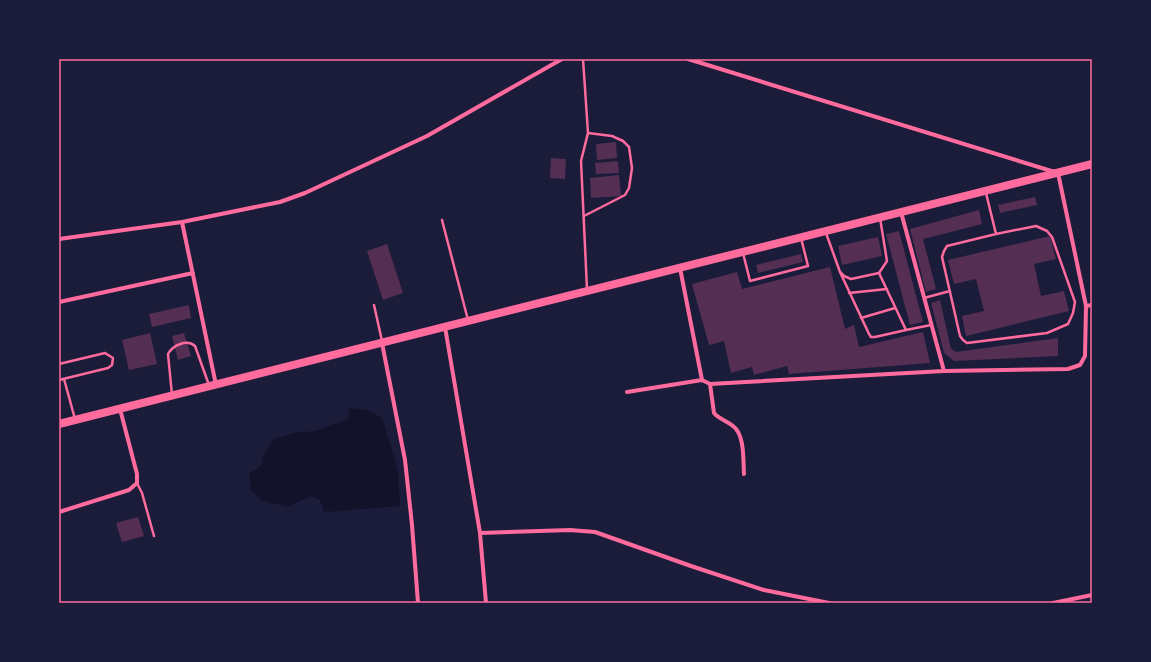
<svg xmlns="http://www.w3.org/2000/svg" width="1151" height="662" font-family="Ubuntu,sans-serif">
	<rect width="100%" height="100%" fill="#1b1b3a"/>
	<path fill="#12122b" d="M 350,408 L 367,410 L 382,418 L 398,471 L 400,506 L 324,512 L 320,500 L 310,496 L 288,507 L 261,500 L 251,490 L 249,474 L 261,466 L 263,456 L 273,439 L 295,433 L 315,431 L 348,419 Z"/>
	<path fill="#542f53" d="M 616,142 L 617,158 L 597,160 L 596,144 Z
		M 551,158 L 566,159 L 565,179 L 550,178 Z
		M 618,161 L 619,173 L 596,174 L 595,163 Z
		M 619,175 L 621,196 L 591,198 L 590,178 Z
		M 1035,197 L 1037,205 L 1000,213 L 998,205 Z
		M 979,210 L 982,224 L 923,239 L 936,289 L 926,292 L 910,229 Z
		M 899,231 L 923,322 L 910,325 L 886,234 Z
		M 1050,236 L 1056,259 L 1034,264 L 1041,296 L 1064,291 L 1069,311 L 966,336 L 962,316 L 984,311 L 976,279 L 954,284 L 948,260 Z
		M 878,237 L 882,256 L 842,265 L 838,246 Z
		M 387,244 L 403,293 L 383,300 L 367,251 Z
		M 801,254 L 803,262 L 758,273 L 756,265 Z
		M 830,267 L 845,329 L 854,325 L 859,347 L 923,332 L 930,363 L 789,374 L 787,366 L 754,375 L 752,367 L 731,373 L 724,341 L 709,345 L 692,284 L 737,272 L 742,289 Z
		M 940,300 L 951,349 L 956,352 L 1058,338 L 1058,356 L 954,361 L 944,353 L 931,303 Z
		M 189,305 L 191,318 L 152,327 L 149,314 Z
		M 150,333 L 157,364 L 129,370 L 122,340 Z
		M 184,333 L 191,356 L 178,360 L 172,336 Z
		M 138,517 L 144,536 L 122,542 L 116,523 Z"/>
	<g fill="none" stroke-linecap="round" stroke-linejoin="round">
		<path stroke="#ff6b9d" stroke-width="2.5" d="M 583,59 L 588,133 L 581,161 L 587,289
			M 986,193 L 996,234
			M 584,216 L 625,195 L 629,188 L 632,168 L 629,147 L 623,141 L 612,136 L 588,133
			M 880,218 L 887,261 L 879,273 L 906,330 L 931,325
			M 442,220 L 468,320
			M 1036,226 L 1047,231 L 1052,237 L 1075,302 L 1073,313 L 1068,324 L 1047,333 L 967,343 L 963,340 L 960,336 L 942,257 L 944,251 L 947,246 L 996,234 Z
			M 826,233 L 840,272 L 844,276 L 851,279 L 879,273
			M 743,253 L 750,281 L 808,266 L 801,238
			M 840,272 L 869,334 L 871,337 L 875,337 L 906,330
			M 849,293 L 887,289
			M 924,298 L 950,291
			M 374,305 L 382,341
			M 861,318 L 895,308
			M 59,364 L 105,353 L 113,358 L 112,365 L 108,368 L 59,380
			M 64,379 L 75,419
			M 172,395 L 168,354 C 173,345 187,339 195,346 L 209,385
			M 137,483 L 142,493 L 154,536"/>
		<path stroke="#ff6b9d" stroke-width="4" d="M 688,59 L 1058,173 L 1086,306 L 1092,305
			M 901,212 L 944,371
			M 182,222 L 216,385
			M 59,239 L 182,222 L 280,202 L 305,193 L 427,136 L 562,59
			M 680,268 L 702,380 L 710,384 L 944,371 L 1068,369 L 1080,365 L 1085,356 L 1086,306
			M 59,302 L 193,273
			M 445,327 L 480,533 L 486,603
			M 382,343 L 405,460 L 412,525 L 418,603
			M 710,384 L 714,413 C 719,419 727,421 733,426 C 745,435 743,460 744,474
			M 627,392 L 702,380
			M 59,512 L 129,490 L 137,483 L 137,474 L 120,409
			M 480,533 L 570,530 L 595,532 L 691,566 L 764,590 L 829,603
			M 1053,603 L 1092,595"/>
		<path stroke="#ff6b9d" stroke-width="8" d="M 59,424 L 1092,164"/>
	</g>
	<rect width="1151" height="662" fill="none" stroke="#1b1b3a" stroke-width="120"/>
	<rect x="60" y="60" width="1031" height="542" fill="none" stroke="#ff6b9d" stroke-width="1.5"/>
</svg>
